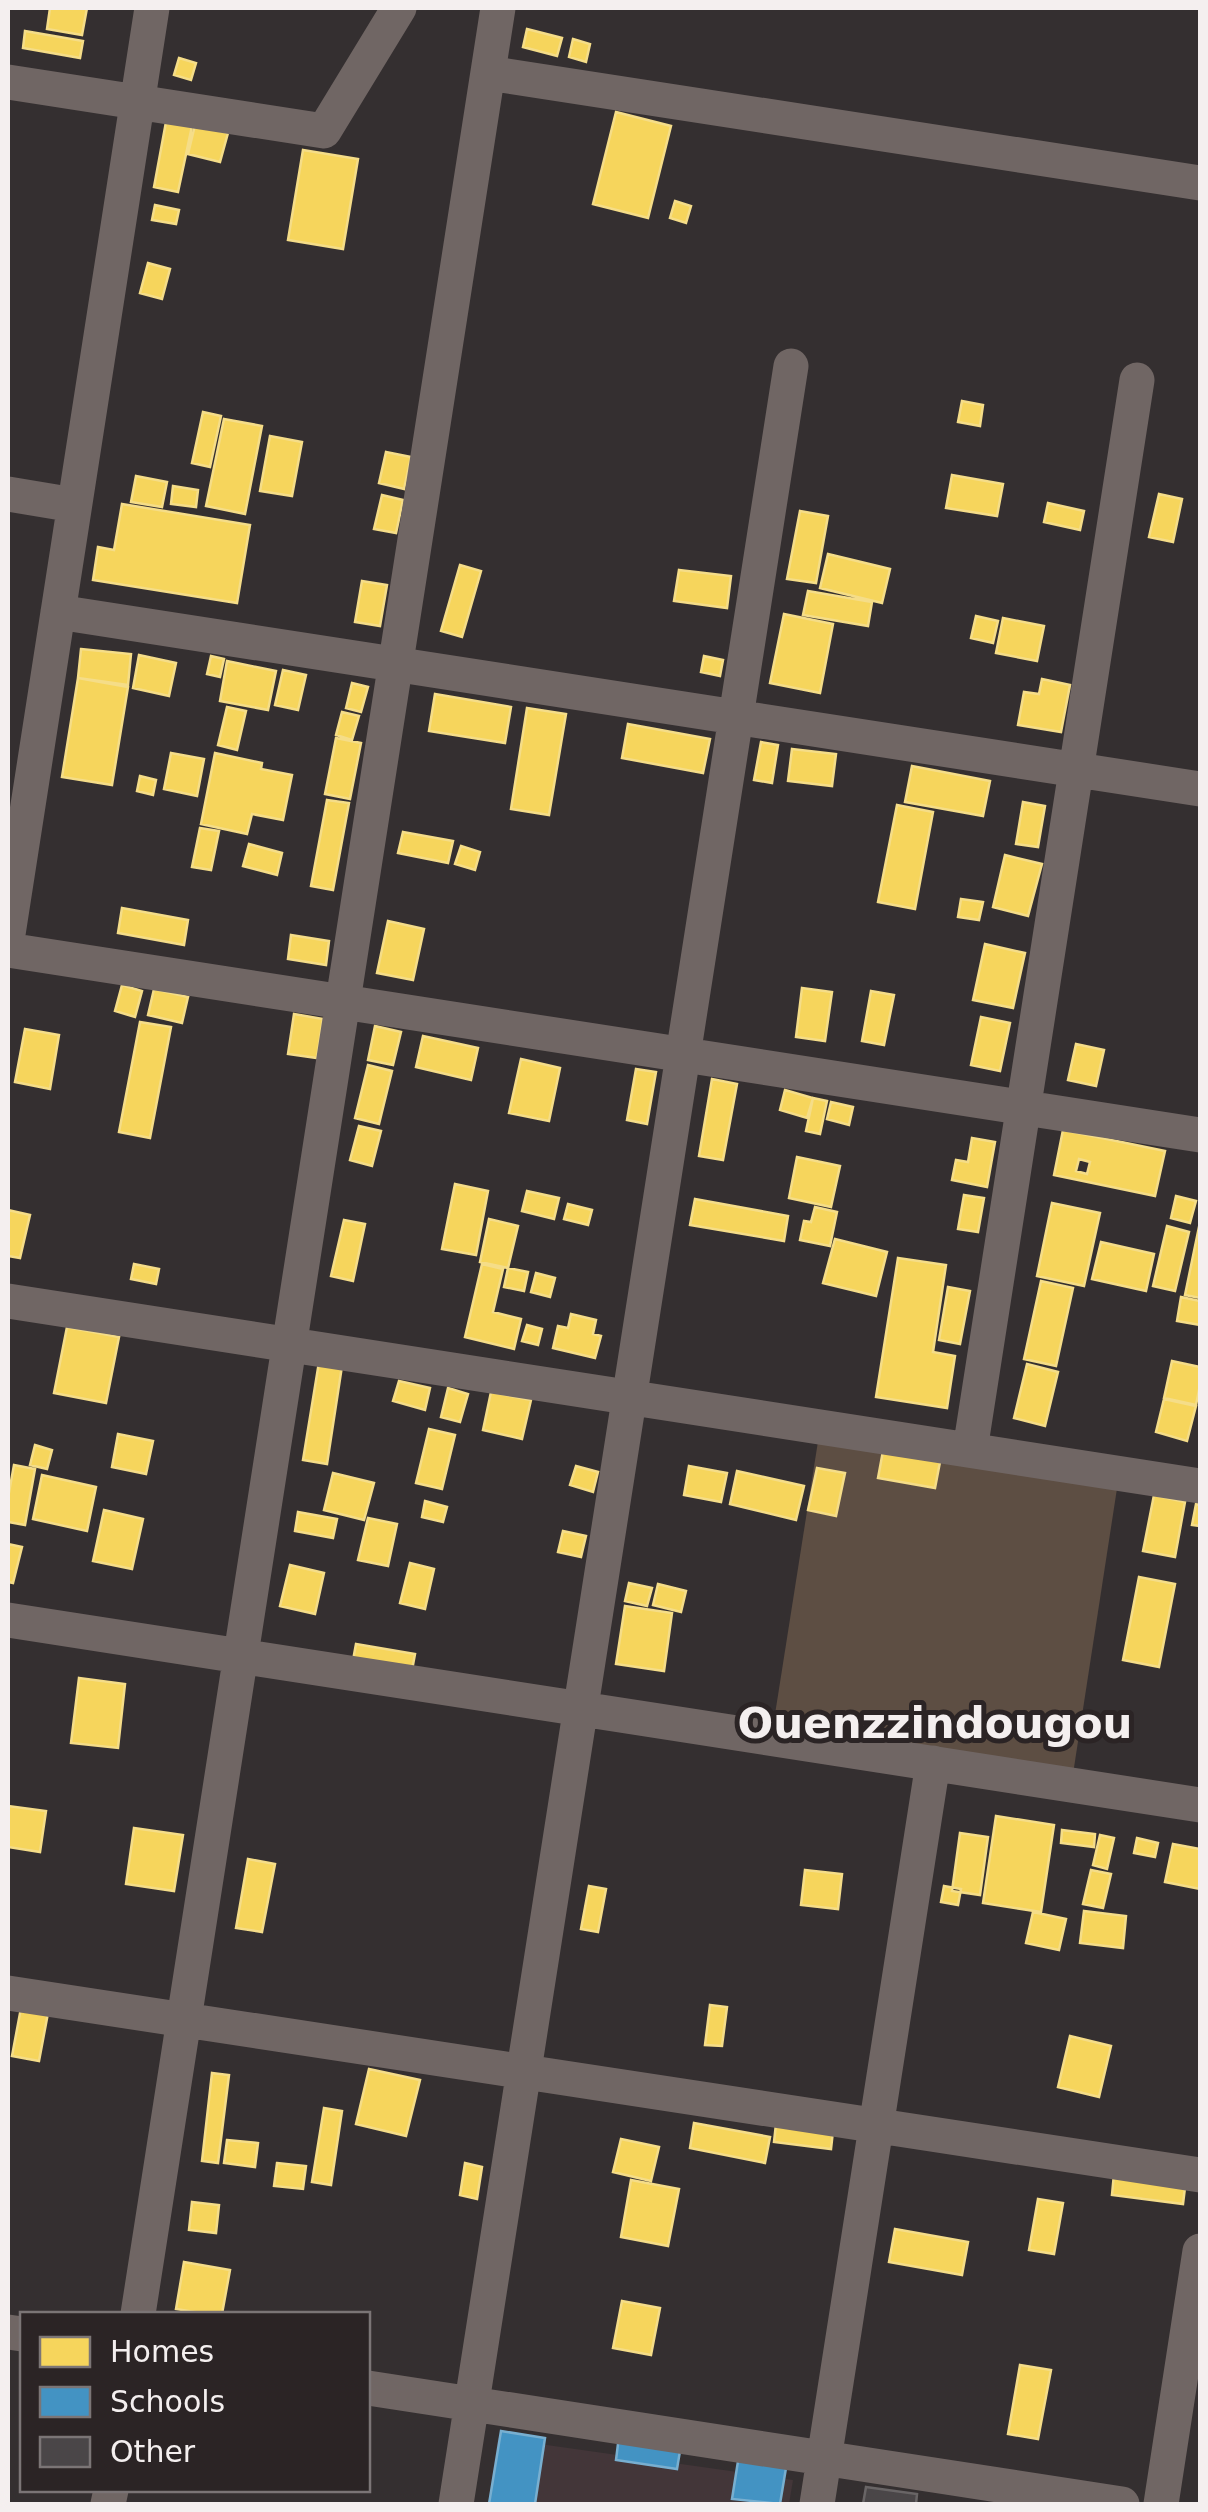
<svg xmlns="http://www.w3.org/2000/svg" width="1208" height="2512" font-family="'DejaVu Sans',sans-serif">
	<rect width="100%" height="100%" fill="#342f30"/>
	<path fill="#433639" d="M 498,2438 L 793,2480 L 789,2504 L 488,2504 Z"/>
	<path fill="#5d4e43" d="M 819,1435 L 1118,1482 L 1073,1774 L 773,1727 Z"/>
	<path fill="#f6d55c" stroke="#f5dd88" stroke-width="2.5" fill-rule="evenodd" d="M 50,8 L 87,8 L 82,35 L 47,29 Z
		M 527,29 L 562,38 L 557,56 L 523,47 Z
		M 25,31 L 83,41 L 80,58 L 23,48 Z
		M 573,39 L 590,44 L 586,62 L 569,57 Z
		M 179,58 L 196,63 L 191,80 L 174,75 Z
		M 616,112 L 671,126 L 648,218 L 593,204 Z
		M 166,122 L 192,126 L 178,192 L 154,187 Z
		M 195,125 L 228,133 L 220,162 L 188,154 Z
		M 303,150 L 358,159 L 343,249 L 288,240 Z
		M 675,201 L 691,206 L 686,223 L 670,218 Z
		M 155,205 L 179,210 L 176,224 L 152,220 Z
		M 148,263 L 170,269 L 162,299 L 140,293 Z
		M 962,401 L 983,405 L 980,426 L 958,422 Z
		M 203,412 L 221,416 L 210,467 L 192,463 Z
		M 224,419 L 262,426 L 245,514 L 206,506 Z
		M 270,436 L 302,442 L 292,496 L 260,491 Z
		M 386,452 L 411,457 L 404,489 L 379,483 Z
		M 952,475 L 1003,484 L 997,516 L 946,508 Z
		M 136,476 L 167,482 L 162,507 L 131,502 Z
		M 173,486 L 198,490 L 196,507 L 171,504 Z
		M 1159,494 L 1182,499 L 1173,542 L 1149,537 Z
		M 382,495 L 403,500 L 396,533 L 374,529 Z
		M 1048,503 L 1084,511 L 1080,530 L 1044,522 Z
		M 122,504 L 250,525 L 237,603 L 93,580 L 98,547 L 114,550 Z
		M 800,511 L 828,516 L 816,583 L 787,579 Z
		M 828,554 L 890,569 L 882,603 L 820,588 Z
		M 460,565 L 481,571 L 462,637 L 441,631 Z
		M 679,570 L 731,576 L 727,608 L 674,601 Z
		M 362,581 L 387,585 L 380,626 L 355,622 Z
		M 808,591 L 872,602 L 868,626 L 803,615 Z
		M 784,614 L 833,624 L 820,693 L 770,683 Z
		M 976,616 L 998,621 L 993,643 L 971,638 Z
		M 1003,618 L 1044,626 L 1037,661 L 996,653 Z
		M 81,649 L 131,654 L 128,685 L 78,678 Z
		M 139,655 L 176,663 L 169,696 L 133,688 Z
		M 211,656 L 224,659 L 220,677 L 207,674 Z
		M 704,656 L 723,660 L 720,676 L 701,672 Z
		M 227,661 L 276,671 L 268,710 L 220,701 Z
		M 283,670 L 306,675 L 298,710 L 275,705 Z
		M 78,678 L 128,687 L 112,785 L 62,777 Z
		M 1042,679 L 1070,685 L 1061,732 L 1018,725 L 1024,692 L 1039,694 Z
		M 352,683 L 368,687 L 361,712 L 346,708 Z
		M 435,694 L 511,707 L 505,743 L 429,731 Z
		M 227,707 L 246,711 L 237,750 L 218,745 Z
		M 527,708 L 566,714 L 549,815 L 511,809 Z
		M 342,712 L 359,716 L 352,740 L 336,735 Z
		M 628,724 L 710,739 L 703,773 L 622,758 Z
		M 336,738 L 361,743 L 350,799 L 325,794 Z
		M 761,742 L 778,745 L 772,783 L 754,780 Z
		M 792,749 L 836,754 L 832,786 L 788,781 Z
		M 171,753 L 204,759 L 197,796 L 164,789 Z
		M 215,753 L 262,763 L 261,769 L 292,775 L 283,820 L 252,814 L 247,834 L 201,824 Z
		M 912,766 L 990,781 L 983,816 L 905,802 Z
		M 140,776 L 156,780 L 153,795 L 137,791 Z
		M 327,800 L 349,803 L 333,890 L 311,886 Z
		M 1023,802 L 1045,806 L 1038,847 L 1016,844 Z
		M 897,805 L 933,812 L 915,909 L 878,902 Z
		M 200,828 L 219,831 L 211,870 L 192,867 Z
		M 403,832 L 453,841 L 448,863 L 398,853 Z
		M 249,844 L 282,853 L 277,875 L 243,866 Z
		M 461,846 L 480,852 L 475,870 L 455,864 Z
		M 1005,855 L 1042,864 L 1028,916 L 993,907 Z
		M 961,899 L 983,902 L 979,920 L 958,917 Z
		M 122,908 L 188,920 L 184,945 L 118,933 Z
		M 388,921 L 424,929 L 413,980 L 377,973 Z
		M 291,935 L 329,941 L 326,965 L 288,959 Z
		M 985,944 L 1025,953 L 1013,1008 L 973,1000 Z
		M 122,985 L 142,991 L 135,1017 L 115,1011 Z
		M 802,988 L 832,992 L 825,1041 L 796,1037 Z
		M 154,989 L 188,997 L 182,1023 L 148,1015 Z
		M 871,991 L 894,995 L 884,1045 L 862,1041 Z
		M 294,1014 L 323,1019 L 317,1058 L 288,1054 Z
		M 981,1017 L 1010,1023 L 1000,1071 L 971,1065 Z
		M 140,1022 L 171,1027 L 150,1138 L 119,1132 Z
		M 375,1026 L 401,1032 L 393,1065 L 368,1060 Z
		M 25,1029 L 59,1035 L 50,1089 L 15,1082 Z
		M 423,1036 L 478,1048 L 471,1080 L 416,1067 Z
		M 1076,1044 L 1104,1050 L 1096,1086 L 1068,1080 Z
		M 521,1059 L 560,1068 L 549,1121 L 509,1113 Z
		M 368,1065 L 392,1071 L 379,1124 L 355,1118 Z
		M 636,1069 L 656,1072 L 647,1124 L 627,1120 Z
		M 712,1079 L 737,1084 L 723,1160 L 699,1156 Z
		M 785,1090 L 813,1098 L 807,1118 L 780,1110 Z
		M 813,1098 L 827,1101 L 820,1134 L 806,1131 Z
		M 831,1102 L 853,1107 L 849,1125 L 827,1119 Z
		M 359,1126 L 381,1131 L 372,1166 L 350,1160 Z
		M 1063,1130 L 1165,1151 L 1155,1196 L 1054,1175 ZM 1079,1159 L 1090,1162 L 1087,1174 L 1076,1171 Z
		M 972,1138 L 995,1142 L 987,1187 L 952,1180 L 956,1160 L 968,1162 Z
		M 797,1157 L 840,1166 L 831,1207 L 789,1198 Z
		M 455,1184 L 488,1191 L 476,1255 L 442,1249 Z
		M 527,1191 L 559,1198 L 554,1219 L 522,1211 Z
		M 964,1195 L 984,1198 L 978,1232 L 958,1229 Z
		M 1176,1196 L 1196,1201 L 1190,1223 L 1171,1218 Z
		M 695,1199 L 788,1216 L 784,1241 L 690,1225 Z
		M 1052,1203 L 1100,1213 L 1084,1286 L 1037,1276 Z
		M 568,1204 L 592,1210 L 588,1225 L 564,1219 Z
		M 815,1207 L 837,1212 L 830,1246 L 800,1240 L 804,1221 L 811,1222 Z
		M 8,1210 L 30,1215 L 20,1258 L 8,1256 Z
		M 489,1219 L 518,1226 L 508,1268 L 480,1262 Z
		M 344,1220 L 365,1224 L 353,1281 L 331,1276 Z
		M 1200,1222 L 1200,1298 L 1185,1295 Z
		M 1167,1226 L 1189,1232 L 1175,1291 L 1153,1286 Z
		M 835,1239 L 887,1252 L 876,1296 L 823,1283 Z
		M 1101,1242 L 1154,1254 L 1146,1291 L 1092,1279 Z
		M 898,1258 L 946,1265 L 933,1352 L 955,1356 L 947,1408 L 876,1397 Z
		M 134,1264 L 159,1269 L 156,1284 L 131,1279 Z
		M 482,1264 L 503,1269 L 493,1312 L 521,1319 L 514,1349 L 465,1337 Z
		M 508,1268 L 528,1272 L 524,1291 L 504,1287 Z
		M 536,1273 L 555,1278 L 550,1297 L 531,1292 Z
		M 1041,1281 L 1073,1288 L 1056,1366 L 1024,1359 Z
		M 948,1287 L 970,1291 L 960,1344 L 939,1340 Z
		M 1181,1297 L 1200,1301 L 1200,1325 L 1177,1321 Z
		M 571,1314 L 596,1320 L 593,1334 L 601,1336 L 595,1358 L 553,1348 L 558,1326 L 568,1328 Z
		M 527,1325 L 542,1329 L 538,1345 L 522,1341 Z
		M 67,1327 L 119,1337 L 106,1403 L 54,1393 Z
		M 1172,1361 L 1200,1367 L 1200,1385 L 1196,1405 L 1164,1398 Z
		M 319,1362 L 342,1366 L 327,1464 L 303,1460 Z
		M 1027,1364 L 1058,1372 L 1045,1426 L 1014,1418 Z
		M 399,1381 L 430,1388 L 425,1410 L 393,1401 Z
		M 448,1388 L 468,1394 L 460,1422 L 441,1417 Z
		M 491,1392 L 531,1400 L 522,1439 L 483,1430 Z
		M 1164,1399 L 1196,1406 L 1187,1441 L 1156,1432 Z
		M 429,1429 L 455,1435 L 442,1489 L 416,1483 Z
		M 118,1434 L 153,1441 L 146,1474 L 112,1467 Z
		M 35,1445 L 52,1450 L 47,1469 L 30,1465 Z
		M 883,1451 L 940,1462 L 935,1488 L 878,1478 Z
		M 14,1465 L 35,1469 L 25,1525 L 8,1522 L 8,1498 Z
		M 576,1466 L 598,1472 L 593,1492 L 570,1485 Z
		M 689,1466 L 727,1473 L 721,1502 L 684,1495 Z
		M 817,1468 L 845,1473 L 836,1516 L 808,1510 Z
		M 737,1471 L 804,1486 L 796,1520 L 730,1504 Z
		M 333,1473 L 374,1483 L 364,1520 L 324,1510 Z
		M 42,1475 L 96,1487 L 87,1531 L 33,1519 Z
		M 1154,1495 L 1185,1502 L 1175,1557 L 1143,1551 Z
		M 425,1501 L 447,1507 L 443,1522 L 422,1517 Z
		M 1196,1504 L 1200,1505 L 1200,1526 L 1192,1525 Z
		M 104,1510 L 143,1519 L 132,1569 L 93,1561 Z
		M 298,1512 L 337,1519 L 333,1538 L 295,1531 Z
		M 368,1518 L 397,1524 L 388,1566 L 358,1560 Z
		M 563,1531 L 586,1536 L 581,1557 L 558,1552 Z
		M 8,1544 L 22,1547 L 13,1583 L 8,1582 Z
		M 410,1563 L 434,1569 L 425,1609 L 400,1603 Z
		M 290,1565 L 324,1573 L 315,1614 L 280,1606 Z
		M 1139,1577 L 1175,1584 L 1159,1667 L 1123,1660 Z
		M 629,1583 L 652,1588 L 647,1606 L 625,1601 Z
		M 658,1584 L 686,1591 L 681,1612 L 653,1605 Z
		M 625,1606 L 672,1613 L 664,1671 L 616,1664 Z
		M 356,1644 L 415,1654 L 410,1681 L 351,1671 Z
		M 79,1678 L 125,1684 L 118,1748 L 71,1743 Z
		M 8,1806 L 46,1811 L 40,1852 L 8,1847 Z
		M 996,1816 L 1054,1825 L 1041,1912 L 983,1903 Z
		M 134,1828 L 183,1835 L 174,1891 L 126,1884 Z
		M 1062,1830 L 1095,1834 L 1094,1847 L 1061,1843 Z
		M 960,1833 L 988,1837 L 980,1895 L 952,1891 Z
		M 1100,1835 L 1114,1838 L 1107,1869 L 1093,1865 Z
		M 1137,1838 L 1158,1843 L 1155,1857 L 1134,1853 Z
		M 1173,1844 L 1200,1849 L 1200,1889 L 1165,1882 Z
		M 248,1859 L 275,1864 L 262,1932 L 236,1928 Z
		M 805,1870 L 842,1874 L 838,1909 L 801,1905 Z
		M 1091,1870 L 1111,1874 L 1103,1908 L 1083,1904 Z
		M 589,1886 L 606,1889 L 598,1932 L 581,1929 Z
		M 944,1886 L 961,1889 L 958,1905 L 941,1902 Z
		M 1084,1911 L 1126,1916 L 1123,1948 L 1080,1943 Z
		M 1033,1912 L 1066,1919 L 1059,1950 L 1026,1943 Z
		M 710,2005 L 727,2007 L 722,2046 L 705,2045 Z
		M 21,2008 L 48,2013 L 39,2061 L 12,2056 Z
		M 1070,2036 L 1111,2046 L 1099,2097 L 1058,2087 Z
		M 369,2069 L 420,2080 L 406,2136 L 356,2124 Z
		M 212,2073 L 229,2075 L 218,2163 L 202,2161 Z
		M 324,2108 L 342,2111 L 331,2185 L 312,2182 Z
		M 777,2115 L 834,2122 L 831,2149 L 774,2142 Z
		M 694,2123 L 770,2137 L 765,2163 L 690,2148 Z
		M 621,2139 L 659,2147 L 651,2181 L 613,2172 Z
		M 227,2140 L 258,2143 L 255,2167 L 224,2163 Z
		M 277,2163 L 306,2166 L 303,2189 L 274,2186 Z
		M 465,2163 L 482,2167 L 477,2199 L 460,2195 Z
		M 1115,2163 L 1187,2171 L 1183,2204 L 1112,2195 Z
		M 631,2180 L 679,2189 L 668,2246 L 621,2237 Z
		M 1038,2199 L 1063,2203 L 1054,2254 L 1029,2250 Z
		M 192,2202 L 219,2205 L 216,2233 L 189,2230 Z
		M 895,2229 L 968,2242 L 962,2275 L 889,2262 Z
		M 184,2262 L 230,2270 L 222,2314 L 207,2314 L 176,2309 Z
		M 622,2301 L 660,2308 L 651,2355 L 613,2348 Z
		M 1020,2365 L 1051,2370 L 1038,2439 L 1008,2434 Z"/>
	<path fill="#4393c3" stroke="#78afd0" stroke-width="2.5" d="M 501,2431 L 545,2438 L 535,2504 L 489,2504 Z
		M 619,2436 L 681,2445 L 677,2469 L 616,2460 Z
		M 739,2455 L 787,2462 L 780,2504 L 732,2499 Z"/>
	<path fill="#4a4648" stroke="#696566" stroke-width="2.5" d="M 866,2487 L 917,2494 L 916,2504 L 863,2504 Z"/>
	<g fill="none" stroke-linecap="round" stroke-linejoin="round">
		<path stroke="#706664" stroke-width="35" d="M 488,73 L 1200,183
			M 8,82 L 324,131 L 399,8
			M 8,494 L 74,505
			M 58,612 L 1200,789
			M 8,934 L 152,8
			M 8,950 L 1200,1135
			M 8,1301 L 1200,1486
			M 970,1450 L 1137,380
			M 8,1620 L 1200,1805
			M 8,1993 L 1200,2175
			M 138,2314 L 498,8
			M 8,2332 L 22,2334
			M 368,2388 L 1122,2504
			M 108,2504 L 111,2490
			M 456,2504 L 791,366
			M 817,2504 L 933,1763
			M 1161,2504 L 1200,2251"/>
	</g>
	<g text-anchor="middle" stroke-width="10" stroke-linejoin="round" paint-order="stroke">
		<g font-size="42" font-weight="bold" fill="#f4efef" stroke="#2b2425">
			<text x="935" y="1738">Ouenzzindougou</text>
		</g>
	</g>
	<rect width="1208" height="2512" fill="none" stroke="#f4efef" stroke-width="20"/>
	<rect x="20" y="2312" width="350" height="180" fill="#2b2425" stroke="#7b7576" stroke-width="2.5"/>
	<rect x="40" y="2337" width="50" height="30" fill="#f6d55c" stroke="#7b7576" stroke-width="2.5"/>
	<text x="110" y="2362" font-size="30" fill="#f4efef">Homes</text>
	<rect x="40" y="2387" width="50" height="30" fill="#4393c3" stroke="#7b7576" stroke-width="2.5"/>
	<text x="110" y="2412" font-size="30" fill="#f4efef">Schools</text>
	<rect x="40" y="2437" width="50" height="30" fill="#4a4648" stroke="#7b7576" stroke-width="2.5"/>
	<text x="110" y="2462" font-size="30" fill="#f4efef">Other</text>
</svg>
